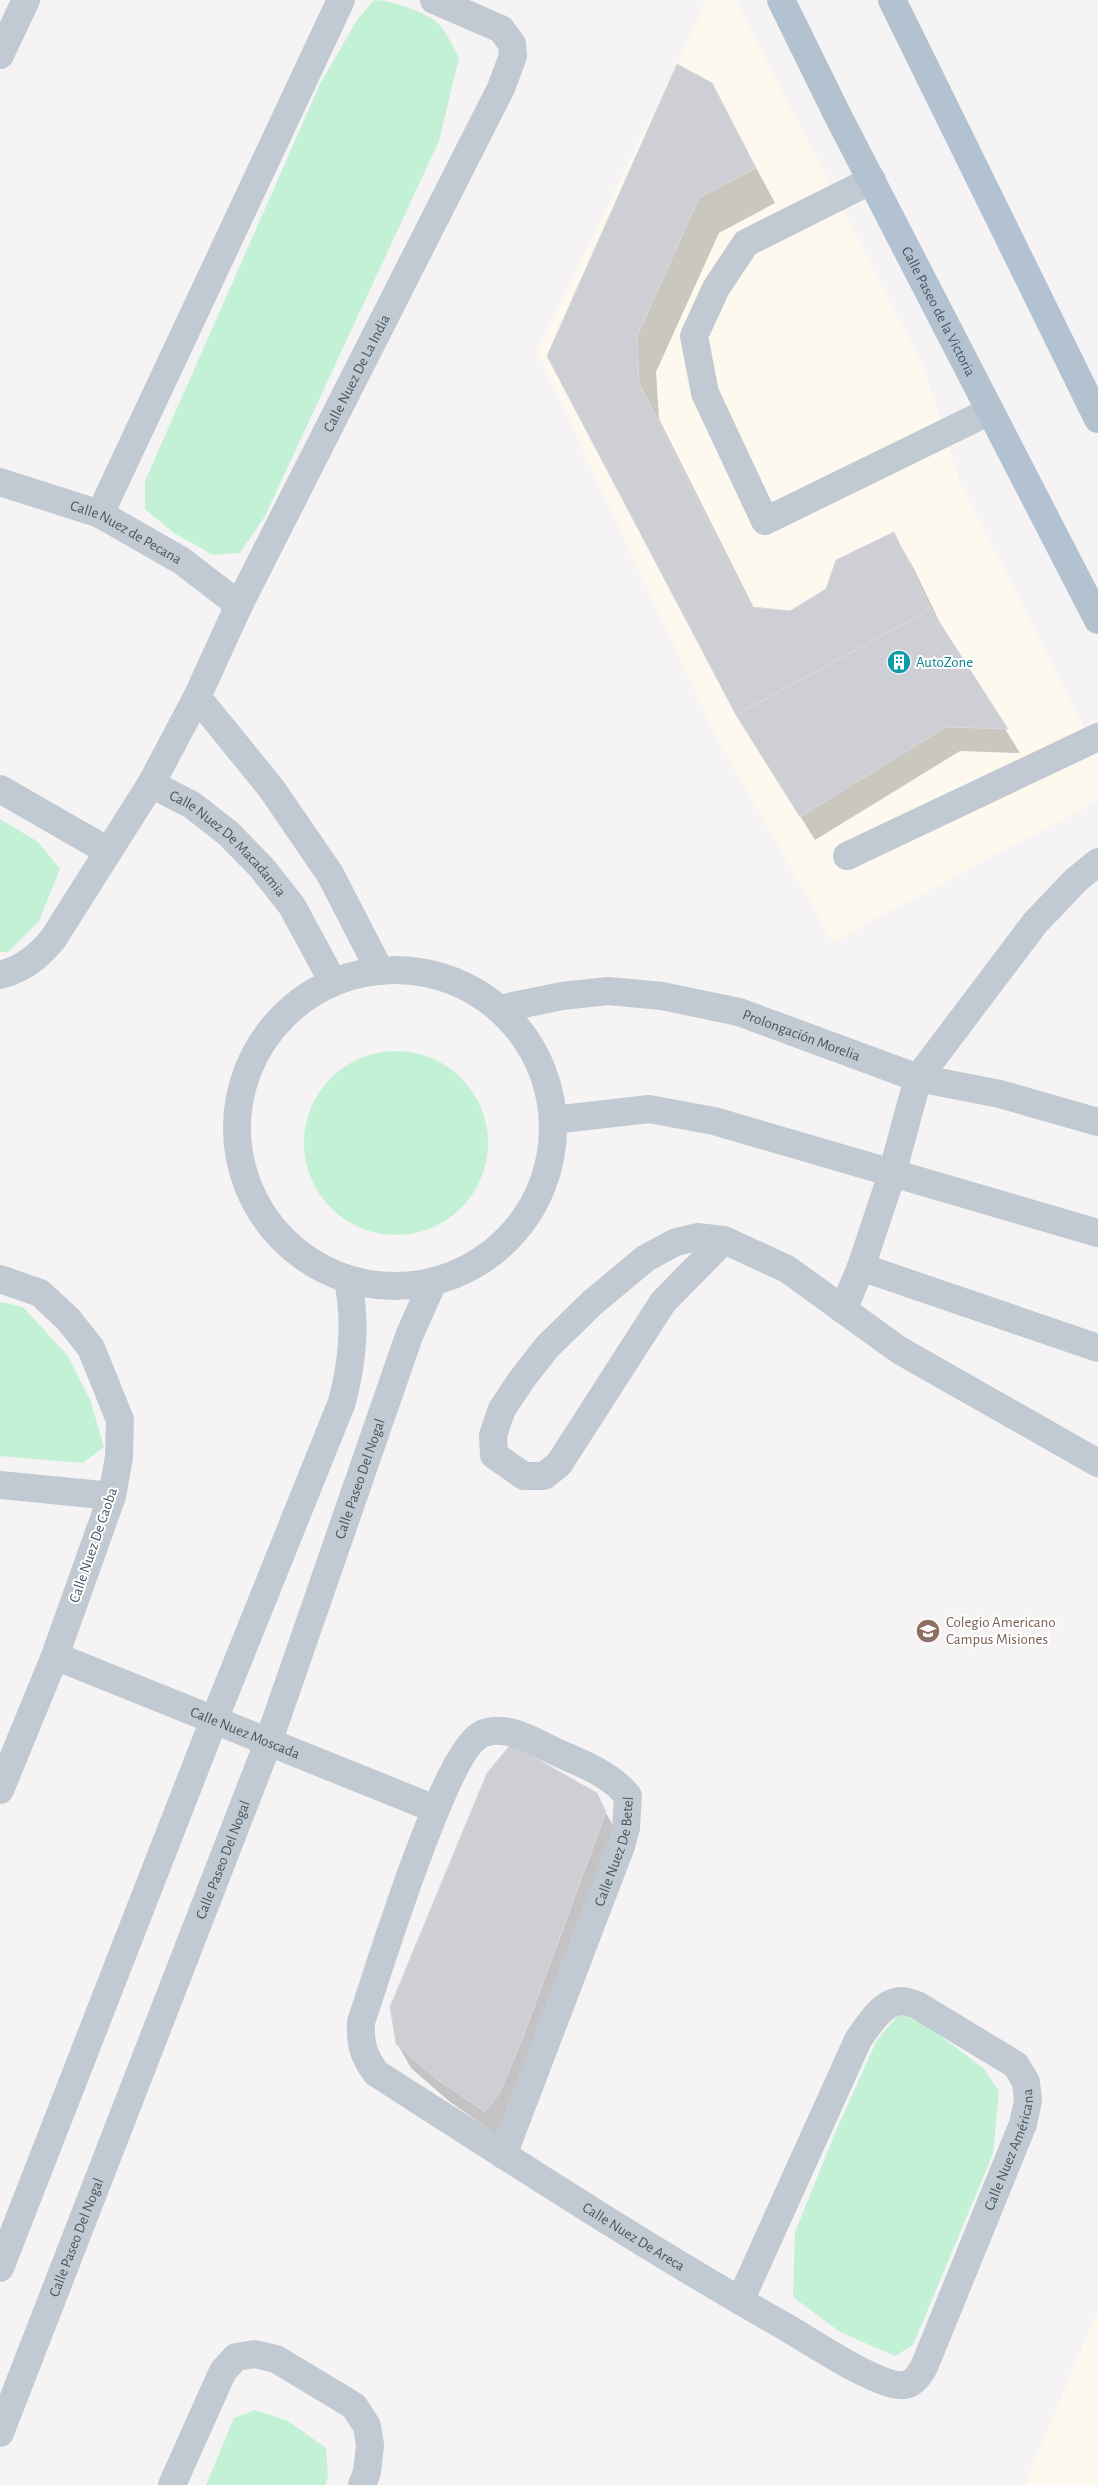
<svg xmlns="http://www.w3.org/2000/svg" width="1098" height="2485" font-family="'Alegreya Sans',sans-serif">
	<rect width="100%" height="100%" fill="#f5f3f3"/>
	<path fill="#fdf9ef" d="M 706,0 L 736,0 L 924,369 L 960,483 L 1098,755 L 1098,800 L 833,942 L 716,736 L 537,351 L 677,64 Z
		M 1098,2310 L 1098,2485 L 1025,2485 Z"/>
	<path fill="#c3f1d5" d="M 374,0 C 391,0 426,12 439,24 C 447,33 453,47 459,58 L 439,141 L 265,516 L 240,553 L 213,555 L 174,533 L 145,509 L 145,481 L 320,84 L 357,20 Z
		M 0,819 L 38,842 L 60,869 L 39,921 L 8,952 L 0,952 Z
		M304 1143a92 92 0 1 1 184 0a92 92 0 1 1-184 0Z
		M 0,1302 L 23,1307 L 67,1355 L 90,1399 L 104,1447 L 83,1463 L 0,1456 Z
		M 900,2013 L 929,2027 L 984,2069 L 999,2091 L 993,2154 L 913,2345 L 895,2356 L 840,2332 L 793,2297 L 795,2232 L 838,2126 L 877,2040 Z
		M 255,2410 L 288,2421 L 326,2448 L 328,2477 L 325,2485 L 206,2485 L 234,2418 Z"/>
	<path fill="#0003" d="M 711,84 L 775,203 L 719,233 L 656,372 L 659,419 L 754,608 L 790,612 L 827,590 L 894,534 L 914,569 L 944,631 L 1020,753 L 960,751 L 815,840 L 737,714 L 549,356 Z
		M 596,1794 L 619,1837 L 499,2136 L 450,2102 L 411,2068 L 397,2043 Z"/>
	<path fill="#cdcfd5" stroke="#d7d9de" d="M 677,64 L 712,83 L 756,168 L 699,198 L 637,336 L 639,383 L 752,607 L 790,611 L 826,589 L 836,560 L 894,532 L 931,609 L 736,715 L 547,356 Z
		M 931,609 L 1008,729 L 946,727 L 800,817 L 736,715 Z
		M 511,1744 L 597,1793 L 606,1812 L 523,2037 L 499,2094 L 485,2112 L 435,2078 L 396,2044 L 390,2007 L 487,1773 Z"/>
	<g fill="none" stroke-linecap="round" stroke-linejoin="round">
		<g stroke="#c1cad2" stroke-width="28">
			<path d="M 0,55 L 26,0"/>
			<path d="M 872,180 L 746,243 L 716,288 L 694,336 L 705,393 L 765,521 L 990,411"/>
			<path id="s1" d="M 0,482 L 100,514 L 182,561 L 239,605"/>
			<path d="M 100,514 L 341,0"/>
			<path d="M 197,697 L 271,788 L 330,874 L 380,971"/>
			<path id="s2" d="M 151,784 L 192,805 L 229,834 L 262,868 L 292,906 L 333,982"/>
			<path d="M 0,789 L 108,851"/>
			<path d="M 847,856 L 1098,737"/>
			<circle cx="395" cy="1128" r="158"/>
			<path id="s3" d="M 0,975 C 23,969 38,957 53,939 L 151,784 L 197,697 L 239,605 L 501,88 L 513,56 L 512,44 L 501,29 L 434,0"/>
			<path id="s4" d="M 499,1009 L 562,996 L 608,991 L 662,996 L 739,1012 L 918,1078 L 1000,1094 L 1098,1122"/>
			<path d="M 553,1120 L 649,1109 L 714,1121 L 1098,1233"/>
			<path d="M 724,1240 L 663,1302 L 559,1464 L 544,1476 L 524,1476 L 494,1455 L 493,1435 L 502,1409 L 522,1379 L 547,1347 L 592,1303 L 646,1258 L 676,1242 L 697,1237 L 724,1240 L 787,1269 L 899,1350 L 1098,1463"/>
			<path d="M 861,1267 L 1098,1348"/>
			<path d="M 0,1279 L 40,1293 L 68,1319 L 91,1348 L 120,1420 L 119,1457 L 112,1496 L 55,1656 L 0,1790"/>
			<path d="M 843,1310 L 861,1267 L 892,1174 L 918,1078 L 1035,923 L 1076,880 L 1098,862"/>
			<path d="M 0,1485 L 112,1496"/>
			<path id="s5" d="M 55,1656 L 435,1809"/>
			<path id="s6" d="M 503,2155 L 621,1846 L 626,1828 L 628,1796 C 609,1772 579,1763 552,1750 C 531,1740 507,1725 484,1733 C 446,1745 377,1976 361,2022 C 360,2044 363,2055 376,2073 C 510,2159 645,2247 784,2326 C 812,2342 869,2381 898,2385 C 912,2387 918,2377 924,2367 L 1023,2124 L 1028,2101 L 1026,2082 L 1016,2065 L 917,2005 C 913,2004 906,2001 902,2001 C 882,2001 868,2026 858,2040 L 740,2301"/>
			<path d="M 0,2268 L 214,1720 L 342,1402 C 353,1360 356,1322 348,1280"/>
			<path id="s7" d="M 0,2433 L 268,1743 L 409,1336 L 433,1282"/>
			<path d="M 172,2485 L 223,2371 L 236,2357 L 255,2354 L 276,2359 L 354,2406 L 367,2426 L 370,2445 L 367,2472 L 362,2485"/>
		</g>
		<g stroke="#b3c2d1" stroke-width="28">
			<path id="s8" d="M 781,0 L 837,114 L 1098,620"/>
			<path d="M 892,0 L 1098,419"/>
		</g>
	</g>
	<defs>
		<g id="building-disc" transform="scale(1.25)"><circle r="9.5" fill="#0f9aa8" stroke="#fff"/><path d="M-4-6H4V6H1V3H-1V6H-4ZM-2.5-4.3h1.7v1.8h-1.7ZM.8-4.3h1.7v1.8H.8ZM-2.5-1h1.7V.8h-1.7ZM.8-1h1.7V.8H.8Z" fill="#fff"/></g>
		<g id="school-disc" transform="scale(1.25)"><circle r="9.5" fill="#8d6e63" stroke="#fff"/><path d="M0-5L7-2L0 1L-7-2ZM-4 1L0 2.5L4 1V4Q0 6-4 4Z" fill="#fff"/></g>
	</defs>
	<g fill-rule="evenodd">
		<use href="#building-disc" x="899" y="662"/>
		<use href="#school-disc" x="928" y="1631"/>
	</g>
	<g text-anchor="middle" stroke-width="4" stroke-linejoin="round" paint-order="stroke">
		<g font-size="15" fill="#4a5661" stroke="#fff">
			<text dy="5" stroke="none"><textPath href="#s8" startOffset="349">Calle Paseo de la Victoria</textPath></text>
			<text dy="5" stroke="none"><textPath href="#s3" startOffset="708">Calle Nuez De La India</textPath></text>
			<text dy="5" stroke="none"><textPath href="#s1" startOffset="136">Calle Nuez de Pecana</textPath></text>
			<text dy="5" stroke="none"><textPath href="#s2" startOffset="98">Calle Nuez De Macadamia</textPath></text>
			<text dy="5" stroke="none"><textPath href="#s4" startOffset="310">Prolongación Morelia</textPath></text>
			<text dy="5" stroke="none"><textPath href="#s7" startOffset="1020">Calle Paseo Del Nogal</textPath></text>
			<text transform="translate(93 1545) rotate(-71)" y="5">Calle Nuez De Caoba</text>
			<text dy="5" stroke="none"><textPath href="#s5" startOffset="205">Calle Nuez Moscada</textPath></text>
			<text dy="5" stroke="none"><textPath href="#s6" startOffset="324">Calle Nuez De Betel</textPath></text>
			<text dy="5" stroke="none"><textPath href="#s7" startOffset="615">Calle Paseo Del Nogal</textPath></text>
			<text dy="5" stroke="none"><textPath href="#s6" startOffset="1792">Calle Nuez Américana</textPath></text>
			<text dy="5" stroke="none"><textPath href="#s6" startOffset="1220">Calle Nuez De Areca</textPath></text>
			<text dy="5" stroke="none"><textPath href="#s7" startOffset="210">Calle Paseo Del Nogal</textPath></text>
		</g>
		<g font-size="15" fill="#0d838f" stroke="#fff" text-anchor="start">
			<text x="916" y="667">AutoZone</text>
		</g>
		<g font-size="15" fill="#785e54" stroke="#fff" text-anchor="start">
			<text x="946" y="1627">Colegio Americano<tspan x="946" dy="17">Campus Misiones</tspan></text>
		</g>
	</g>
</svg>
